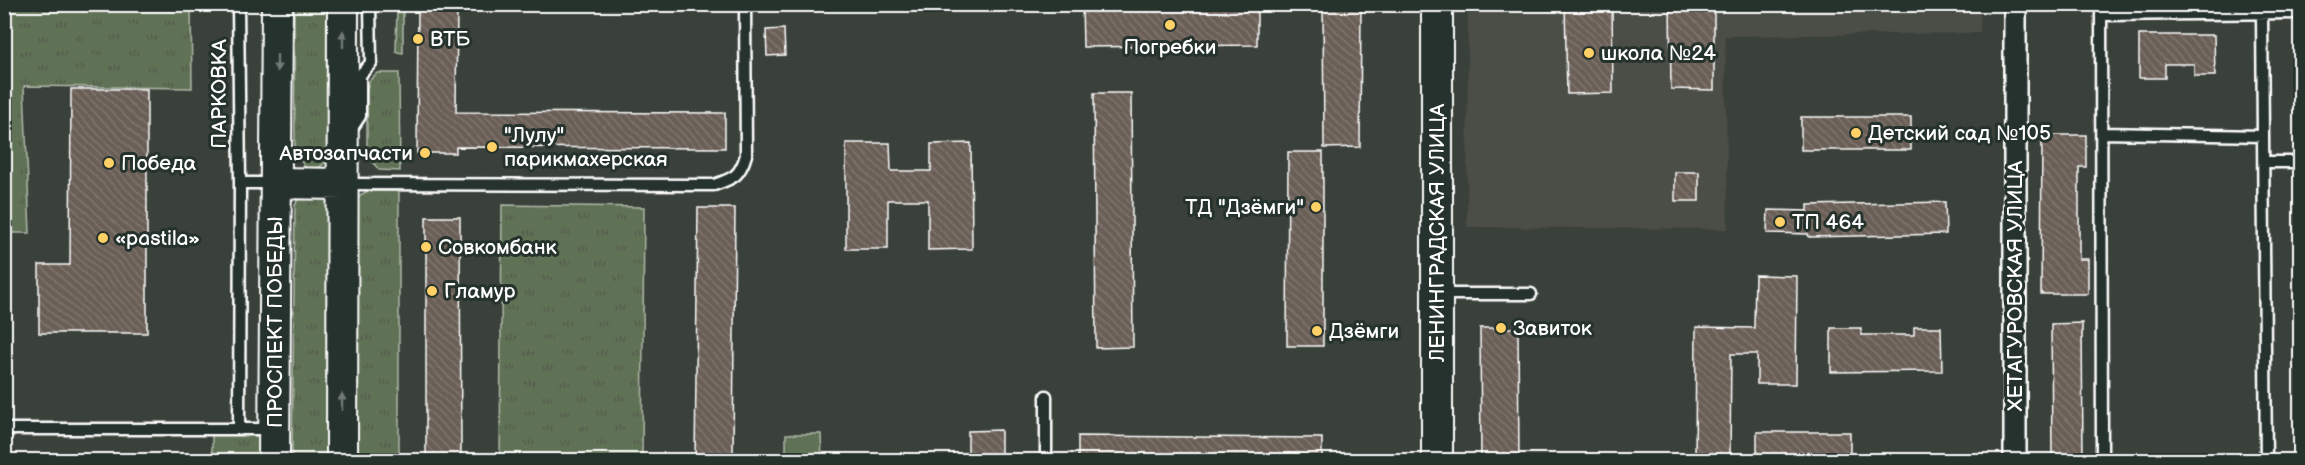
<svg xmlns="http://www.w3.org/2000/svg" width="2305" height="465" font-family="'Balsamiq Sans',sans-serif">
	<defs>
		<pattern id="grass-tufts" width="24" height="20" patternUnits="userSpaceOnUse" patternTransform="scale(1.5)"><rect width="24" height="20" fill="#607254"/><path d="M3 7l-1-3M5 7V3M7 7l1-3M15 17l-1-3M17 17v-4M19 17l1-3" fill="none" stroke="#545b4f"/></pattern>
		<pattern id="building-back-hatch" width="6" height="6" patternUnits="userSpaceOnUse" patternTransform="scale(1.5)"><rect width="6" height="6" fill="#6a5e57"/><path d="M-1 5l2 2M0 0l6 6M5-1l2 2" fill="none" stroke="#807670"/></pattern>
	</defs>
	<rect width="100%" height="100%" fill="#3a403a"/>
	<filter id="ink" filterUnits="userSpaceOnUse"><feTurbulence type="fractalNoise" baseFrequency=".0167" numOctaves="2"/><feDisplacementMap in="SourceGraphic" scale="12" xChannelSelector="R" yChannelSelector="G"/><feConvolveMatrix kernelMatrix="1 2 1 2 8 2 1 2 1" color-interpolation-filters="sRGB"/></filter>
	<g filter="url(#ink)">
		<path fill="#4c4d47" d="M 1468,5 L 1980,5 L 1980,33 L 1725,36 L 1728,229 L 1467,227 Z"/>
		<path fill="url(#grass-tufts)" stroke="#b0b8aa" stroke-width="1.5" d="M 5,4 L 191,5 L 192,88 L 24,86 L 30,233 L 5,233 Z
			M 294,5 L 331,5 L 328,160 C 321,168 316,169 306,168 L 295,153 Z
			M 397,5 L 403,5 L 403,53 L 396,52 Z
			M 377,73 L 399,73 L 400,171 L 379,170 L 367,155 L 367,89 L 369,81 Z
			M 368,191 L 399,191 L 399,460 L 351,460 L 354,206 L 360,195 Z
			M 300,194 L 329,198 L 331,460 L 292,460 L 295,206 Z
			M 502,205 L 644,207 L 642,460 L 500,460 Z
			M 212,435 L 254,435 L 260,437 L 271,460 L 212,460 Z"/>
		<path fill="#607254" stroke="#b0b8aa" stroke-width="1.5" d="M 786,434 L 821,434 L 822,460 L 786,460 Z"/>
		<path fill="url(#building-back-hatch)" stroke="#fff" stroke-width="1.5" d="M 418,4 L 457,4 L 456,112 L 725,113 L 725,148 L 456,147 L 456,153 L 417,153 Z
			M 1082,4 L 1257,4 L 1257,45 L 1083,47 Z
			M 1323,4 L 1361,4 L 1360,147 L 1324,148 Z
			M 1565,4 L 1612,4 L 1613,93 L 1567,94 Z
			M 1670,4 L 1714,4 L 1714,90 L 1671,89 Z
			M 784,29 L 785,55 L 767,56 L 766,30 Z
			M 2139,35 L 2214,35 L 2215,76 L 2194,76 L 2194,64 L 2165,64 L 2165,78 L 2139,78 Z
			M 71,89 L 147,89 L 147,333 L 39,333 L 39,265 L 70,265 Z
			M 1094,93 L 1131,93 L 1133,347 L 1096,348 Z
			M 1801,117 L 1911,117 L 1911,150 L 1801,150 Z
			M 2042,135 L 2086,135 L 2086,167 L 2079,167 L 2079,259 L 2088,259 L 2088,294 L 2041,294 Z
			M 846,143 L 890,143 L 891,171 L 931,171 L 931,144 L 971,143 L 972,249 L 928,250 L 928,200 L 888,200 L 888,249 L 846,249 Z
			M 1288,152 L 1323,152 L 1323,346 L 1287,346 Z
			M 1675,172 L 1699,172 L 1699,201 L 1675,201 Z
			M 1945,202 L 1946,234 L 1809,237 L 1808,234 L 1767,233 L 1768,210 L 1808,211 L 1808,205 Z
			M 698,208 L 735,208 L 733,460 L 695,460 Z
			M 426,217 L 460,217 L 461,460 L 426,460 Z
			M 1755,275 L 1797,276 L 1796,384 L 1757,384 L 1757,354 L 1731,354 L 1730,460 L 1695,460 L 1696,327 L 1754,328 Z
			M 2082,323 L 2083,460 L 2052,460 L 2051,324 Z
			M 1914,327 L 1941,327 L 1942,371 L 1831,372 L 1831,328 L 1861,328 L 1861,335 L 1914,335 Z
			M 1480,328 L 1518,328 L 1519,460 L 1481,460 Z
			M 1001,430 L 1001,460 L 968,460 L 968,431 Z
			M 1757,432 L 1850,432 L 1850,460 L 1757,460 Z
			M 1078,436 L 1322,438 L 1322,460 L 1078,460 Z"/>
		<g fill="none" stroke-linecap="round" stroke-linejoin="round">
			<g stroke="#fff" stroke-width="15">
				<path id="service" d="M 238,4 L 240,183
					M 2101,4 L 2102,460
					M 2101,15 L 2300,13
					M 350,131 L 360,116 L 360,75 L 371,63 L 370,4
					M 2102,133 L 2263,136 L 2262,14
					M 2263,136 L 2266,460
					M 2264,162 L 2300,162
					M 346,184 L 714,185 C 734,178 740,176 746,155 L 745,4
					M 1439,294 L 1531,294
					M 1046,396 L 1046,460
					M 4,429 L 271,429
					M 239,429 L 240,183 L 275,183"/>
			</g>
			<g stroke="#fff" stroke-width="26">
				<path id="minor" d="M 2015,460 L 2015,4"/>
			</g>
			<g stroke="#fff" stroke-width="34">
				<path id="secondary" d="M 1437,4 L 1437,460
					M 276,183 L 343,184
					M 274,460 L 277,4
					M 342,460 L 343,4"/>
			</g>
			<use href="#service" stroke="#26332d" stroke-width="10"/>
			<use href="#minor" stroke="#26332d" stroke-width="21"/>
			<use href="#secondary" stroke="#26332d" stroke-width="30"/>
		</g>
		<defs><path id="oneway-solid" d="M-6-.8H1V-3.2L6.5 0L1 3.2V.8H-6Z" transform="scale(1.5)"/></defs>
		<g fill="#727a76">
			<use href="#oneway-solid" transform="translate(343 39) rotate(-90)"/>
			<use href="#oneway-solid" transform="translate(277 63) rotate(90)"/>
			<use href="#oneway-solid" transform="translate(342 402) rotate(-90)"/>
		</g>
	</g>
	<g fill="#ffd166" stroke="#26332d" stroke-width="2">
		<circle cx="1170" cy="25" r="6"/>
		<circle cx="418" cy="39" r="6"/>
		<circle cx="1589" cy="53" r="6"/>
		<circle cx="1856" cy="133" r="6"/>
		<circle cx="492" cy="147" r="6"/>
		<circle cx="425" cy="153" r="6"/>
		<circle cx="109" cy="163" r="6"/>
		<circle cx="1316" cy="207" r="6"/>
		<circle cx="1780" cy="222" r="6"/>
		<circle cx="103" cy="238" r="6"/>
		<circle cx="426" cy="247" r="6"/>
		<circle cx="432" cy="291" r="6"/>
		<circle cx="1501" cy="328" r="6"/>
		<circle cx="1317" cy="331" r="6"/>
	</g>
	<g text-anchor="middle" stroke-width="6" stroke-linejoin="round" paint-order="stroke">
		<g font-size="21" fill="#fff" stroke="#26332d" text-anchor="start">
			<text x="430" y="46">ВТБ</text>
			<text x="1170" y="54" text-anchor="middle">Погребки</text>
			<text x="1601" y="60">школа №24</text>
			<text x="1868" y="140">Детский сад №105</text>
			<text x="504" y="142">"Лулу"<tspan x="504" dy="24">парикмахерская</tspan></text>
			<text x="413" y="160" text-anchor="end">Автозапчасти</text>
			<text x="121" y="170">Победа</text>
			<text x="1304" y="214" text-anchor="end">ТД "Дзёмги"</text>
			<text x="1792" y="229">ТП 464</text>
			<text x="115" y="245">«pastila»</text>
			<text x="438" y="254">Совкомбанк</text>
			<text x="444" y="298">Гламур</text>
			<text x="1513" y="335">Завиток</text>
			<text x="1329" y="338">Дзёмги</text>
		</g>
		<g font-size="21" fill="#fff" stroke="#26332d">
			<text transform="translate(219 94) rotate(-90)" y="7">ПАРКОВКА</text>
			<text transform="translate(1437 233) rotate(-90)" y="7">ЛЕНИНГРАДСКАЯ УЛИЦА</text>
			<text transform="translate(2015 286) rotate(-90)" y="7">ХЕТАГУРОВСКАЯ УЛИЦА</text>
			<text transform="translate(275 322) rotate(-90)" y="7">ПРОСПЕКТ ПОБЕДЫ</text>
		</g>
	</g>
	<rect width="2305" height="465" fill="none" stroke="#26332d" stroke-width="24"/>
	<rect x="12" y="12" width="2281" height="441" fill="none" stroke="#fff" stroke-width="2" filter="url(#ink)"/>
</svg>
